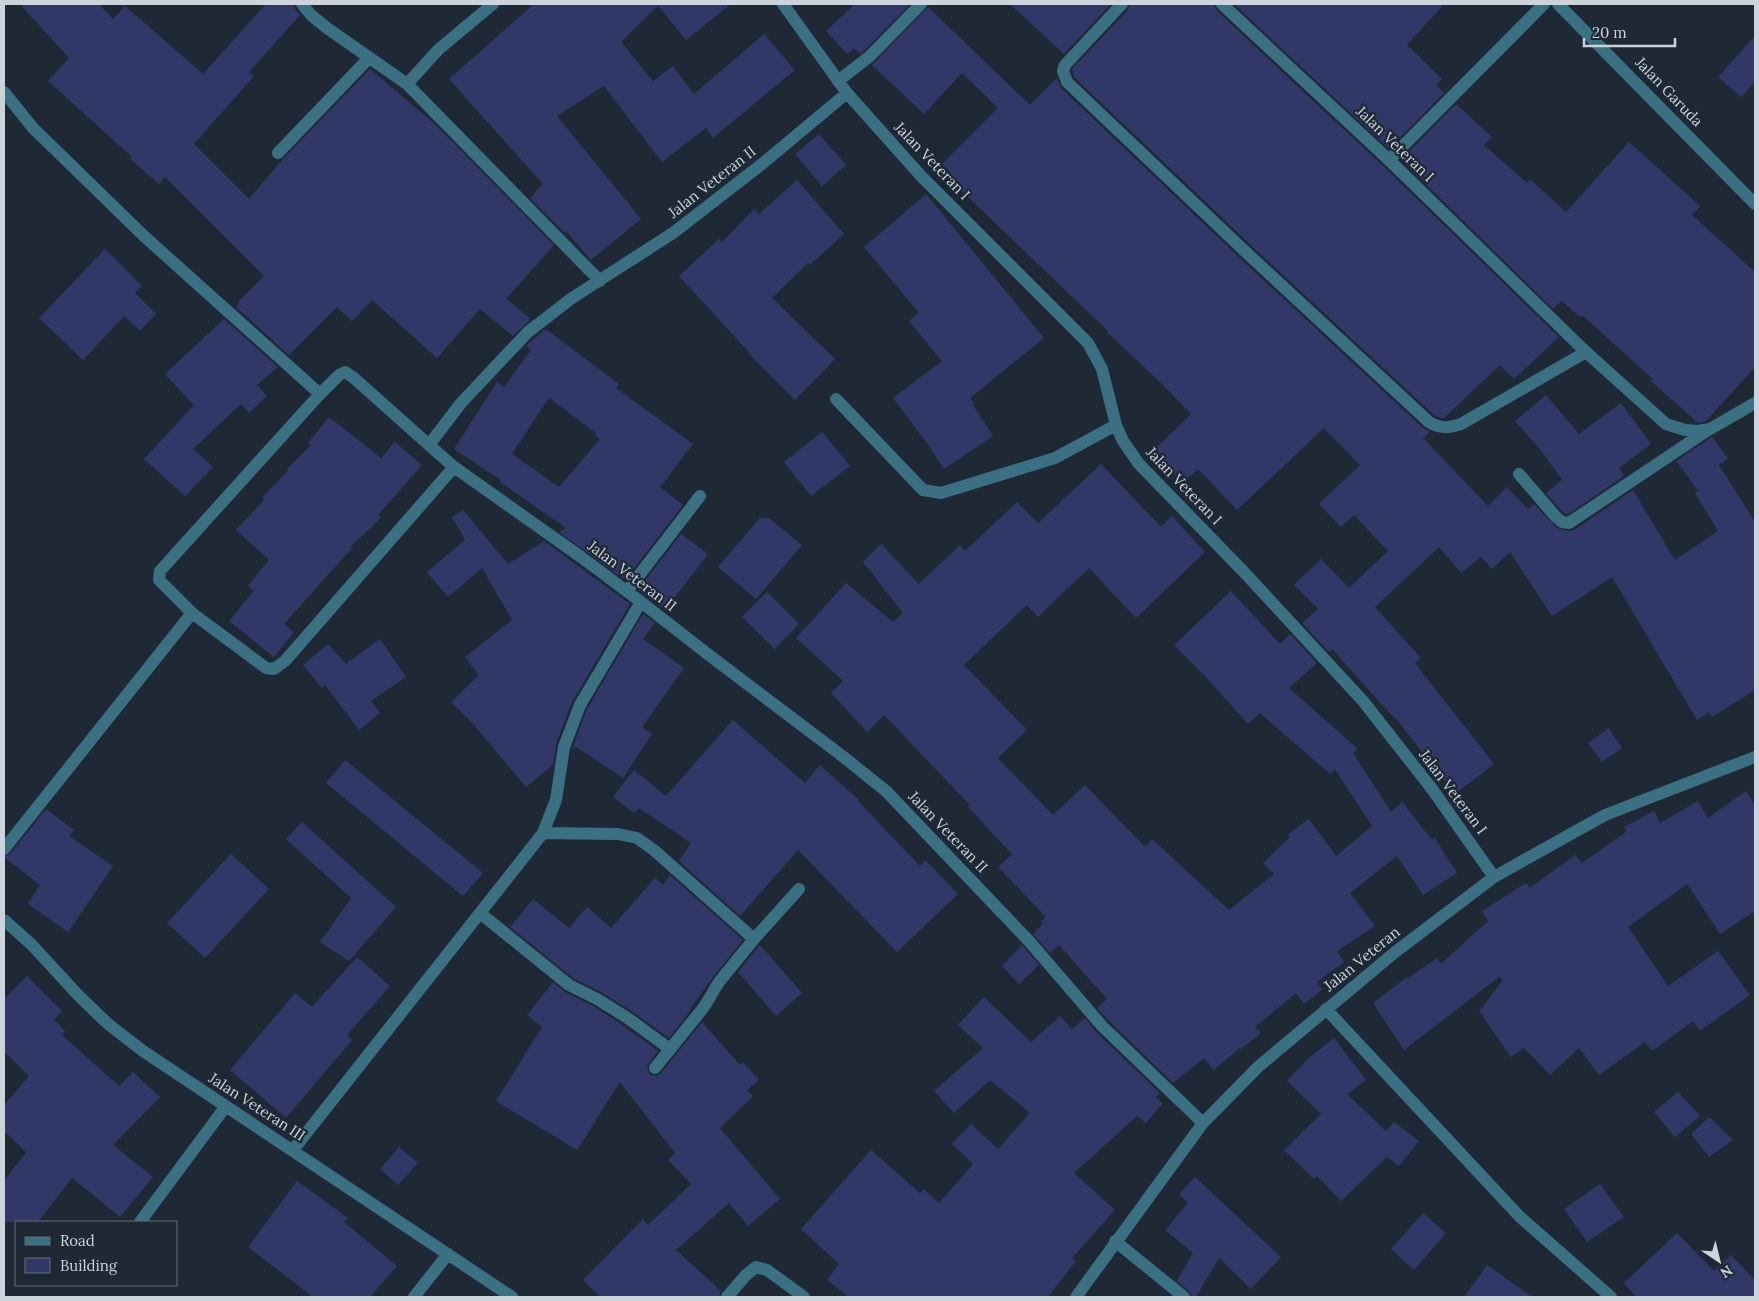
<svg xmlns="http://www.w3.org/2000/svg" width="1759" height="1301" font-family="Lora,serif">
	<rect width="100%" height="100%" fill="#1f2935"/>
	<path fill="#313867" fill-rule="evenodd" d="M 20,4 L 99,4 L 113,19 L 125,6 L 203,74 L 266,4 L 294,4 L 295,9 L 300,15 L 249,72 L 254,76 L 194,144 L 249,199 L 283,159 L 370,69 L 437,126 L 554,245 L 506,299 L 531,319 L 513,336 L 480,309 L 437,358 L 372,300 L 352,321 L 337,307 L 289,355 L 236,307 L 240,303 L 238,302 L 264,276 L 165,177 L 159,184 L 130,159 L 132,157 L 48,81 L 69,58 Z
		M 534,4 L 731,4 L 686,40 L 658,6 L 621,42 L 653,81 L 673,66 L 694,94 L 764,34 L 795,70 L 713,138 L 706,128 L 662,162 L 604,86 L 557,116 L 641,219 L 591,260 L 566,231 L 565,233 L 530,198 L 543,184 L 449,79 Z
		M 855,4 L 910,4 L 865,50 L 860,54 L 854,48 L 847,54 L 826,31 Z
		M 1010,4 L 1111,4 L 1064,54 Z
		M 1130,4 L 1214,4 L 1216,10 L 1383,166 L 1559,337 L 1514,379 L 1500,365 L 1443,419 L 1434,415 L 1256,250 L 1074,77 L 1072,69 L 1128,10 Z
		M 1234,4 L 1444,4 L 1407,45 L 1442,79 L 1436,85 L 1444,93 L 1389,149 Z
		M 928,7 L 1030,105 L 1057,78 L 1061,88 L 1244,262 L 1423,428 L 1430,432 L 1423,438 L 1488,506 L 1507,487 L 1528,509 L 1534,504 L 1557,528 L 1569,531 L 1574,530 L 1633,490 L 1675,560 L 1718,531 L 1695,493 L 1698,491 L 1676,461 L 1712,437 L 1728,458 L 1719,465 L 1755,522 L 1755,690 L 1712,717 L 1709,712 L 1697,720 L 1612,577 L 1552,616 L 1510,552 L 1492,569 L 1481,557 L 1461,573 L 1439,547 L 1375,607 L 1421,658 L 1415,663 L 1494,764 L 1455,794 L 1394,716 L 1393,717 L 1332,649 L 1329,652 L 1302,623 L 1318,609 L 1294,585 L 1321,559 L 1349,588 L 1388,551 L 1354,515 L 1341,527 L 1319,504 L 1360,465 L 1324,428 L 1237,510 L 1198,469 L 1183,483 L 1153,451 L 1191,414 L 1162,384 L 1107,332 L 1108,331 L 947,177 L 951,173 L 942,164 L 998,108 L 962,73 L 924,114 L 872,65 Z
		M 1755,36 L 1755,82 L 1741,97 L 1718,77 Z
		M 1456,104 L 1492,137 L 1484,145 L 1527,183 L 1530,179 L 1566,212 L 1629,142 L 1700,206 L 1692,215 L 1755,272 L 1755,367 L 1706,421 L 1698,423 L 1651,381 L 1653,379 L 1582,315 L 1580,317 L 1562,301 L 1553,309 L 1401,160 Z
		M 819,134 L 846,165 L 822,186 L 795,154 Z
		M 797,180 L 844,234 L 810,265 L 808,263 L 772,298 L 835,359 L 795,400 L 748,353 L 749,352 L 679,276 L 719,239 L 722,242 L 754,209 L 759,214 Z
		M 926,194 L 1044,338 L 970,398 L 975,404 L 973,405 L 993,436 L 944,469 L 927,443 L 893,398 L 942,361 L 909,321 L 919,313 L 864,247 Z
		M 105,249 L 142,286 L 135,293 L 156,314 L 140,331 L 124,316 L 83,360 L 39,318 Z
		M 224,319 L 278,367 L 257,385 L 267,396 L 249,413 L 241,404 L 193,449 L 213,467 L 185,496 L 144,459 L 194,405 L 165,374 Z
		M 544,330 L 546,331 L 547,330 L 619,384 L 616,388 L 693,444 L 660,487 L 683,505 L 625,580 L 559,532 L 566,528 L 500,482 L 501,480 L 454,449 L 497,382 L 504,387 L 531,350 L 526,346 ZM 549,398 L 596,433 L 595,435 L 600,439 L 559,487 L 512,454 Z
		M 1546,395 L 1579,434 L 1621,403 L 1651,444 L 1619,468 L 1624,476 L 1567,515 L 1562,511 L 1546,493 L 1562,480 L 1543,453 L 1515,421 Z
		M 329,417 L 381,458 L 395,442 L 422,465 L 378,515 L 381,518 L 350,547 L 352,548 L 284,624 L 294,632 L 274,657 L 229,621 L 254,591 L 248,586 L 269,560 L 236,530 L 264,500 L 262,498 L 288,471 L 287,469 L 311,445 L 308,443 Z
		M 822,432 L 850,466 L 811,496 L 784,462 Z
		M 1101,464 L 1161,527 L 1172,516 L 1205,552 L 1136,618 L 1089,568 L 1038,617 L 1027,605 L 964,665 L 1027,730 L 998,758 L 1053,815 L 1085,785 L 1145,847 L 1152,839 L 1229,910 L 1274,874 L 1263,863 L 1290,837 L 1288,834 L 1309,819 L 1336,856 L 1372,826 L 1335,769 L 1330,774 L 1260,713 L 1248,724 L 1205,676 L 1174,645 L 1231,591 L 1280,644 L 1290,634 L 1317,663 L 1289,688 L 1358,749 L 1353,753 L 1391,812 L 1402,802 L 1432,840 L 1435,838 L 1457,873 L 1423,895 L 1397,856 L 1350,893 L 1375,926 L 1337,951 L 1344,962 L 1317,982 L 1322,990 L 1304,1004 L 1296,993 L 1255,1027 L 1261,1033 L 1241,1049 L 1240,1048 L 1214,1070 L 1204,1058 L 1173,1083 L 1108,1020 L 1097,1008 L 1107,999 L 1059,945 L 1050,953 L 1033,934 L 1043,924 L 1040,922 L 1046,917 L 998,867 L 1012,854 L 968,807 L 970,805 L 884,715 L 867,732 L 831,693 L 843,681 L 796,638 L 846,583 L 893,622 L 903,613 L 863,562 L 881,544 L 919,584 L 960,545 L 965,551 L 1017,502 L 1038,523 Z
		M 463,510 L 508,564 L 544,541 L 630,604 L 572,702 L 556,744 L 553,765 L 526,787 L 474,725 L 451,702 L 479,675 L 465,657 L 512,620 L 482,568 L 448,597 L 427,572 L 465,540 L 452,517 Z
		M 760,518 L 769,518 L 802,545 L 756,599 L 718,567 Z
		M 681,534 L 708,554 L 665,610 L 638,590 Z
		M 767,592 L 799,624 L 775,649 L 742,617 Z
		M 643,614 L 655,623 L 643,639 L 684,668 L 642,727 L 652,734 L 623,778 L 576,747 L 572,750 L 587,709 Z
		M 380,639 L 406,677 L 371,701 L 380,713 L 359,730 L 325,685 L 322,688 L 303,665 L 328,644 L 346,664 Z
		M 733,720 L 805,783 L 820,765 L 859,800 L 858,801 L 920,866 L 925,860 L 958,894 L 897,952 L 798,850 L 740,916 L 679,861 L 691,843 L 639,808 L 634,813 L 613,797 L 634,770 L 666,796 Z
		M 1609,728 L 1622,748 L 1602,762 L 1588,743 Z
		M 345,760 L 483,873 L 463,896 L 326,783 Z
		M 1746,791 L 1755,805 L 1755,911 L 1720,934 L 1687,884 L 1628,927 L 1668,986 L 1718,951 L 1750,995 L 1700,1031 L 1693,1021 L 1652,1051 L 1645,1042 L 1599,1075 L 1579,1048 L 1550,1075 L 1524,1048 L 1511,1057 L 1479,1011 L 1503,980 L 1499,977 L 1404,1050 L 1373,1003 L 1407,977 L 1408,978 L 1437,958 L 1441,964 L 1488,921 L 1482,911 L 1526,883 L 1530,888 L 1575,855 L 1582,863 L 1626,832 L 1624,827 L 1654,811 L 1660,823 L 1698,801 L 1708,818 Z
		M 46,809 L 74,830 L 69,836 L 113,866 L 68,932 L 28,904 L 40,885 L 4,857 L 10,854 Z
		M 302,822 L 396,907 L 349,961 L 320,942 L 351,898 L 286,839 Z
		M 231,854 L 269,889 L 205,958 L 167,923 Z
		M 670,875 L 743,940 L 713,977 L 690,1009 L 691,1010 L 669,1038 L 630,1010 L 601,992 L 573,978 L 510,927 L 533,899 L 569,928 L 587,907 L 611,928 L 655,878 L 663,885 Z
		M 760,945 L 802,993 L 776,1016 L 738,972 Z
		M 1022,945 L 1039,965 L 1019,984 L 1002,966 Z
		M 357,957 L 390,986 L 347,1035 L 352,1040 L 286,1118 L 230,1070 L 295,993 L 312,1007 Z
		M 27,976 L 62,1011 L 54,1020 L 65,1031 L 62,1035 L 119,1086 L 133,1072 L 160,1097 L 113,1145 L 153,1177 L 120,1217 L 72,1178 L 38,1222 L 4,1222 L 4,1181 L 26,1152 L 4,1131 L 4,1105 L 29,1076 L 4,1051 L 4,999 Z
		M 553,982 L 565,992 L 593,1006 L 621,1024 L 658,1051 L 647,1066 L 648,1071 L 650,1075 L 657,1076 L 661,1073 L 702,1022 L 740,1065 L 743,1062 L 759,1080 L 747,1090 L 753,1096 L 720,1128 L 780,1199 L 748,1226 L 729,1203 L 676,1250 L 721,1291 L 719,1297 L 601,1297 L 583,1280 L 643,1219 L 648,1225 L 691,1184 L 668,1160 L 675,1153 L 620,1082 L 577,1150 L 496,1101 L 542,1027 L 527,1015 Z
		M 984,997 L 1031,1042 L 1060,1016 L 1072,1029 L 1085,1018 L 1096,1032 L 1160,1093 L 1156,1097 L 1163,1103 L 1146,1123 L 1137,1116 L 1074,1173 L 1115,1210 L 1072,1258 L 1076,1261 L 1048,1297 L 849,1297 L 827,1280 L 839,1264 L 801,1229 L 871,1150 L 920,1193 L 924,1189 L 939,1203 L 973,1164 L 952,1144 L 971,1124 L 998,1149 L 1030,1113 L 990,1080 L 954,1113 L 934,1091 L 983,1048 L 958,1025 Z
		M 1334,1038 L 1366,1080 L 1347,1094 L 1386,1131 L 1394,1122 L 1419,1141 L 1399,1166 L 1387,1157 L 1341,1201 L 1317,1176 L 1314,1179 L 1284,1150 L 1321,1114 L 1287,1081 L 1309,1058 Z
		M 1678,1092 L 1700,1116 L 1675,1137 L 1654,1112 Z
		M 1709,1117 L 1733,1140 L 1709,1157 L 1691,1134 Z
		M 399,1147 L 418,1163 L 398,1185 L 380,1169 Z
		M 1195,1177 L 1281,1257 L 1251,1289 L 1219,1258 L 1196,1297 L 1192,1297 L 1189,1291 L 1177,1281 L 1193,1253 L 1165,1230 L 1188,1203 L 1179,1194 Z
		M 297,1181 L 348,1218 L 344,1222 L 397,1266 L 370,1297 L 313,1297 L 248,1247 Z
		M 1600,1184 L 1624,1217 L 1587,1242 L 1564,1209 Z
		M 1423,1213 L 1446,1233 L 1414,1270 L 1391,1249 Z
		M 1677,1233 L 1714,1271 L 1731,1255 L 1755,1280 L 1755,1297 L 1636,1297 L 1624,1283 Z
		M 1487,1265 L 1532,1297 L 1464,1297 Z"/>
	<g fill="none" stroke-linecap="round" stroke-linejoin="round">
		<path stroke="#3b7083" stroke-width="12" d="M 302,4 L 311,15 L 327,28 L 407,84
			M 493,4 L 439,49 L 407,84 L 600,281
			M 783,4 L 847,93 L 921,176 L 1088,343 L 1102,369 L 1116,425 L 1123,441 L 1139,464 L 1243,571 L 1363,701 L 1432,789 L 1494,877
			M 1122,4 L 1065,65 L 1063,71 L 1067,82 L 1250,256 L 1429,422 C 1440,429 1449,428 1461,424 L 1586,352
			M 1222,4 L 1389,160 L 1586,352 L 1666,424 L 1685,430 L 1697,431 L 1710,429 L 1755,403
			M 1558,4 L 1755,204
			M 838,81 L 870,56 L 921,4
			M 4,92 L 33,128 L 145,237 L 320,394
			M 847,93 L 762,164 L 673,233 L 572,298 L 528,332 L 461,403 L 429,445 L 454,467 L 581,557 L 641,602 L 705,652 L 841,755 L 886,791 L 1029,941 L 1102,1026 L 1203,1123
			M 278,153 L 369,58
			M 1389,160 L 1544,4
			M 836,399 L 923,490 L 941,493 L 1055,458 L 1116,425
			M 429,445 L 354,378 L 345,372 L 339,375 L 320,394 L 160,571 L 159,580 L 192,613 L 266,668 L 274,669 L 285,661 L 454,467
			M 1519,474 L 1556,517 L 1562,522 L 1569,523 L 1708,430
			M 627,591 L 700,496
			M 543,833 L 618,834 L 637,838 L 655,851 L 754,939
			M 4,849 L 192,613
			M 480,913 L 569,985 L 597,999 L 626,1017 L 670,1049
			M 4,920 L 31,944 L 78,995 L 108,1024 L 143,1051 L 512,1297
			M 1326,1009 L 1520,1217 L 1611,1297
			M 655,1068 L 704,1007 L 719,982 L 754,939 L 799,889
			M 293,1150 L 543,833 L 556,800 L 564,747 L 580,705 L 641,602
			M 140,1222 L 226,1106
			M 1115,1241 L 1184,1297
			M 414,1297 L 448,1254
			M 727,1297 L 746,1275 L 756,1267 L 767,1270 L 804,1297
			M 1076,1297 L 1203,1123 L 1258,1067 L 1394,953 L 1494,877 L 1605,815 L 1755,757"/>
	</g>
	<g text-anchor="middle" stroke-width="4.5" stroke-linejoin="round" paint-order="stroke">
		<g font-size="15" fill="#ccd3da" stroke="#1f2935">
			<text transform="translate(1669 92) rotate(46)" y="5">Jalan Garuda</text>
			<text transform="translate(1395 144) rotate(44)" y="5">Jalan Veteran I</text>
			<text transform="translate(932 161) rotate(46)" y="5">Jalan Veteran I</text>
			<text transform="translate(712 182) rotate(-38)" y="5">Jalan Veteran II</text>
			<text transform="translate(1184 486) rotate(46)" y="5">Jalan Veteran I</text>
			<text transform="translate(632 576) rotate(37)" y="5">Jalan Veteran II</text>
			<text transform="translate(1453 792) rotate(53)" y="5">Jalan Veteran I</text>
			<text transform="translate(948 832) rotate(46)" y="5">Jalan Veteran II</text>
			<text transform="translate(1362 959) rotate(-39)" y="5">Jalan Veteran</text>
			<text transform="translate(257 1107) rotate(33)" y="5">Jalan Veteran III</text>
		</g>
	</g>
	<rect width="1759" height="1301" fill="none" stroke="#ccd3da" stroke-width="10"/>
	<rect x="15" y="1221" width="162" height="65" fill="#1f2935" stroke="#646d77"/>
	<rect x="25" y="1237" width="25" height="8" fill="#3b7083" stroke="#646d77"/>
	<text x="60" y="1246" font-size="15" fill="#ccd3da">Road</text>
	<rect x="25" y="1258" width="25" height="15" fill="#313867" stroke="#646d77"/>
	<text x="60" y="1271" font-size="15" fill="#ccd3da">Building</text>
	<g transform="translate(1719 1261) rotate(145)" stroke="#1f2935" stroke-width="4" paint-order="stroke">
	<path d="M0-4L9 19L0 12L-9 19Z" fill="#ccd3da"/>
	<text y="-8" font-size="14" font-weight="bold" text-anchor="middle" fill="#ccd3da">N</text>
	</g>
	<path d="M1584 38v8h91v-8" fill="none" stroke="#ccd3da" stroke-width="2.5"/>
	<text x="1592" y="38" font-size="15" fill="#ccd3da" stroke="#1f2935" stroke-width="4" paint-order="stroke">20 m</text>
</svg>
